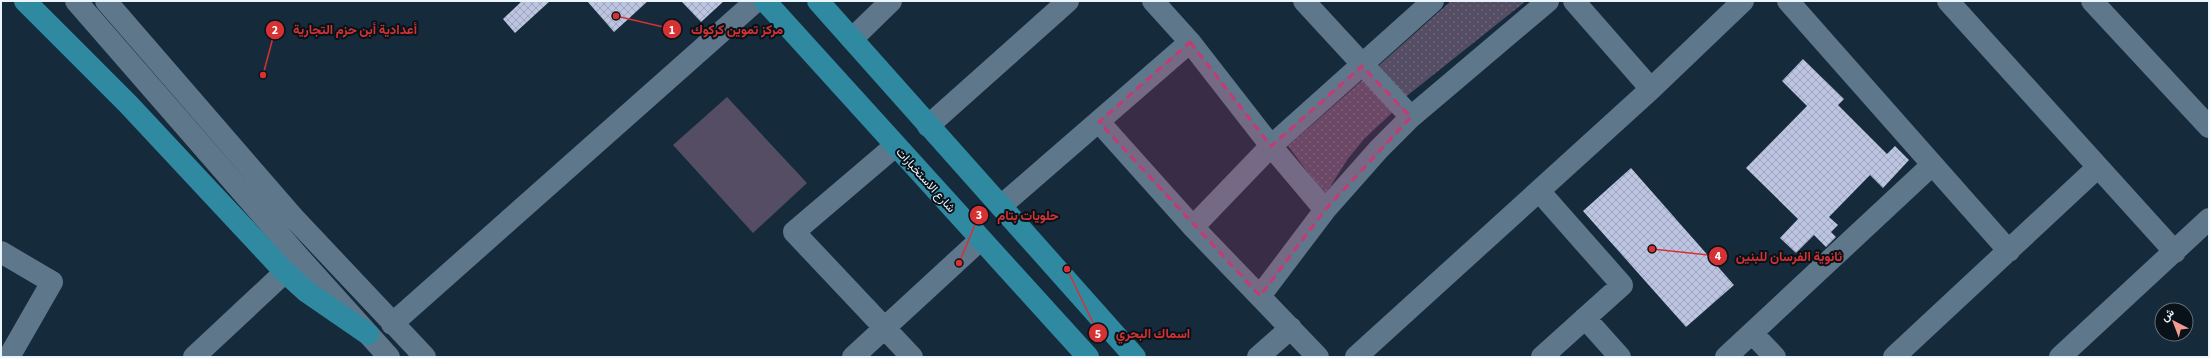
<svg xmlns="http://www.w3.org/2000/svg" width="2210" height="358" font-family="'Source Sans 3',Vazirmatn,sans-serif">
	<defs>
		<pattern id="garden-dots" width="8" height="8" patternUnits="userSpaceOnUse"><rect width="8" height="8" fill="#554d64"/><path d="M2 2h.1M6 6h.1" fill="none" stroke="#6e677b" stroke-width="1.8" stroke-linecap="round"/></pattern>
		<pattern id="building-cross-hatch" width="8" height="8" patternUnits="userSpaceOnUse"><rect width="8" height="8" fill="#bcc4e1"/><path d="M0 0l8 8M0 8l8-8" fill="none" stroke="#9ea6bc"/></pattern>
	</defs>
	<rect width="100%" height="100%" fill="#152a3b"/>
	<path fill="#554d64" d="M 727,97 L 807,183 L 753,233 L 673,145 Z"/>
	<path fill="url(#garden-dots)" d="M 1451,1 L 1526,1 L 1403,99 L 1376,68 Z
		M 1366,77 L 1395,110 L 1364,139 L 1347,160 L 1325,195 L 1288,146 Z"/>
	<path fill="url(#building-cross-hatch)" d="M 522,1 L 550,1 L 515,33 L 503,19 Z
		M 587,1 L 648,1 L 614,32 Z
		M 681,1 L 724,1 L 701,22 Z
		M 1803,59 L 1844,99 L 1838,105 L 1887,154 L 1895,146 L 1909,160 L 1883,188 L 1870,175 L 1829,217 L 1838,225 L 1831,232 L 1836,237 L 1826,247 L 1814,235 L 1796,253 L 1780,238 L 1798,219 L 1746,168 L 1807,106 L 1782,81 Z
		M 1631,168 L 1734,285 L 1686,327 L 1583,211 Z"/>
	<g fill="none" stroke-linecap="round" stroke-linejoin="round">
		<path stroke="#5f778b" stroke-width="22" d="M 76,1 L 298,256 L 389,357
			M 106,1 L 293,217 L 425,357
			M 1153,1 L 1190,42 L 1271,146 L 1325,210
			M 1304,1 L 1411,117
			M 1574,1 L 1651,89
			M 1788,1 L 2009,251
			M 1948,1 L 2175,252
			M 2092,1 L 2209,127
			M 852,39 L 891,1
			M 1099,122 L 1193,227 L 1318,357
			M 928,126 L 1068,1
			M 895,146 L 794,232 L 912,357
			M 1539,191 L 1622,285 L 1542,357
			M 1001,206 L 1190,42
			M 1193,227 L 1271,146 L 1433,1
			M 1,252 L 52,282 L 9,357
			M 1260,296 L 1325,210 L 1379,149 L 1411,117 L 1548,1
			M 1585,318 L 1620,357
			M 392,324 L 756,1
			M 1752,333 L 1775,357
			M 194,357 L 285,272
			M 853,357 L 980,240
			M 1258,357 L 1291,328
			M 1356,357 L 1651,89 L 1743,1
			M 1726,357 L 1932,165
			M 1894,357 L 2098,167
			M 2060,357 L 2209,219"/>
		<path stroke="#2f8aa1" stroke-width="22" d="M 25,1 L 128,104 L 285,272 L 307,292 L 368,334
			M 765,1 L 1088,357
			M 818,1 L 1135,357"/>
	</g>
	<path fill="#c83973" fill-opacity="0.2" stroke="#c83973" stroke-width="3" stroke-dasharray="8 5" stroke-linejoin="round" d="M 1190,42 L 1271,146 L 1362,66 L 1411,117 L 1325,210 L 1260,296 L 1099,122 Z"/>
	<g text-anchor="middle" stroke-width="4" stroke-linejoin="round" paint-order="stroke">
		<g font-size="12" fill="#eaf5fe" stroke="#091219">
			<text transform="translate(926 180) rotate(48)" y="4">شارع الاستخبارات</text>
		</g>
	</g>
	<path fill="none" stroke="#d73233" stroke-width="1.5" d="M616 16L672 29M263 75L275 30M959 263L979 215M1652 249L1718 256M1067 269L1098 333"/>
	<g fill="#d73233" stroke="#091219" stroke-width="1.5">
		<circle cx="616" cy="16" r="4"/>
		<circle cx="263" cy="75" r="4"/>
		<circle cx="959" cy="263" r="4"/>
		<circle cx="1652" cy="249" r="4"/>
		<circle cx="1067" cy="269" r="4"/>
		<circle cx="672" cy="29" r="10"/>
		<circle cx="275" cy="30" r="10"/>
		<circle cx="979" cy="215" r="10"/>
		<circle cx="1718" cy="256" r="10"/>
		<circle cx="1098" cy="333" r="10"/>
	</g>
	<g font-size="12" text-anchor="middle" font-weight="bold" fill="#fff">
		<text x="672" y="34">1</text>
		<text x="275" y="34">2</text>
		<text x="979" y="219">3</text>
		<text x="1718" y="260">4</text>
		<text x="1098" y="338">5</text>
	</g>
	<g font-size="13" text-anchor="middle" font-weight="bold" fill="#d73233" stroke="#091219" stroke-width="4" stroke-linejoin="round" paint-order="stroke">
		<text x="737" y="34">مركز تموين كركوك</text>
		<text x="355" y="34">أعدادية أبن حزم التجارية</text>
		<text x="1028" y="220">حلويات بتام</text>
		<text x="1789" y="261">ثانوية الفرسان للبنين</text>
		<text x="1153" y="338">اسماك البحري</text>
	</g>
	<rect width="2210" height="358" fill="none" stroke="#eaf5fe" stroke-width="4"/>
	<g transform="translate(2174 322) rotate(318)"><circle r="19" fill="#091219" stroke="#636d75"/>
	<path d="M0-3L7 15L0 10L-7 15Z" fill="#f59c90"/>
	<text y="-6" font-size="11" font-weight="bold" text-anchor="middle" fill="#eaf5fe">ش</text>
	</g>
</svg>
